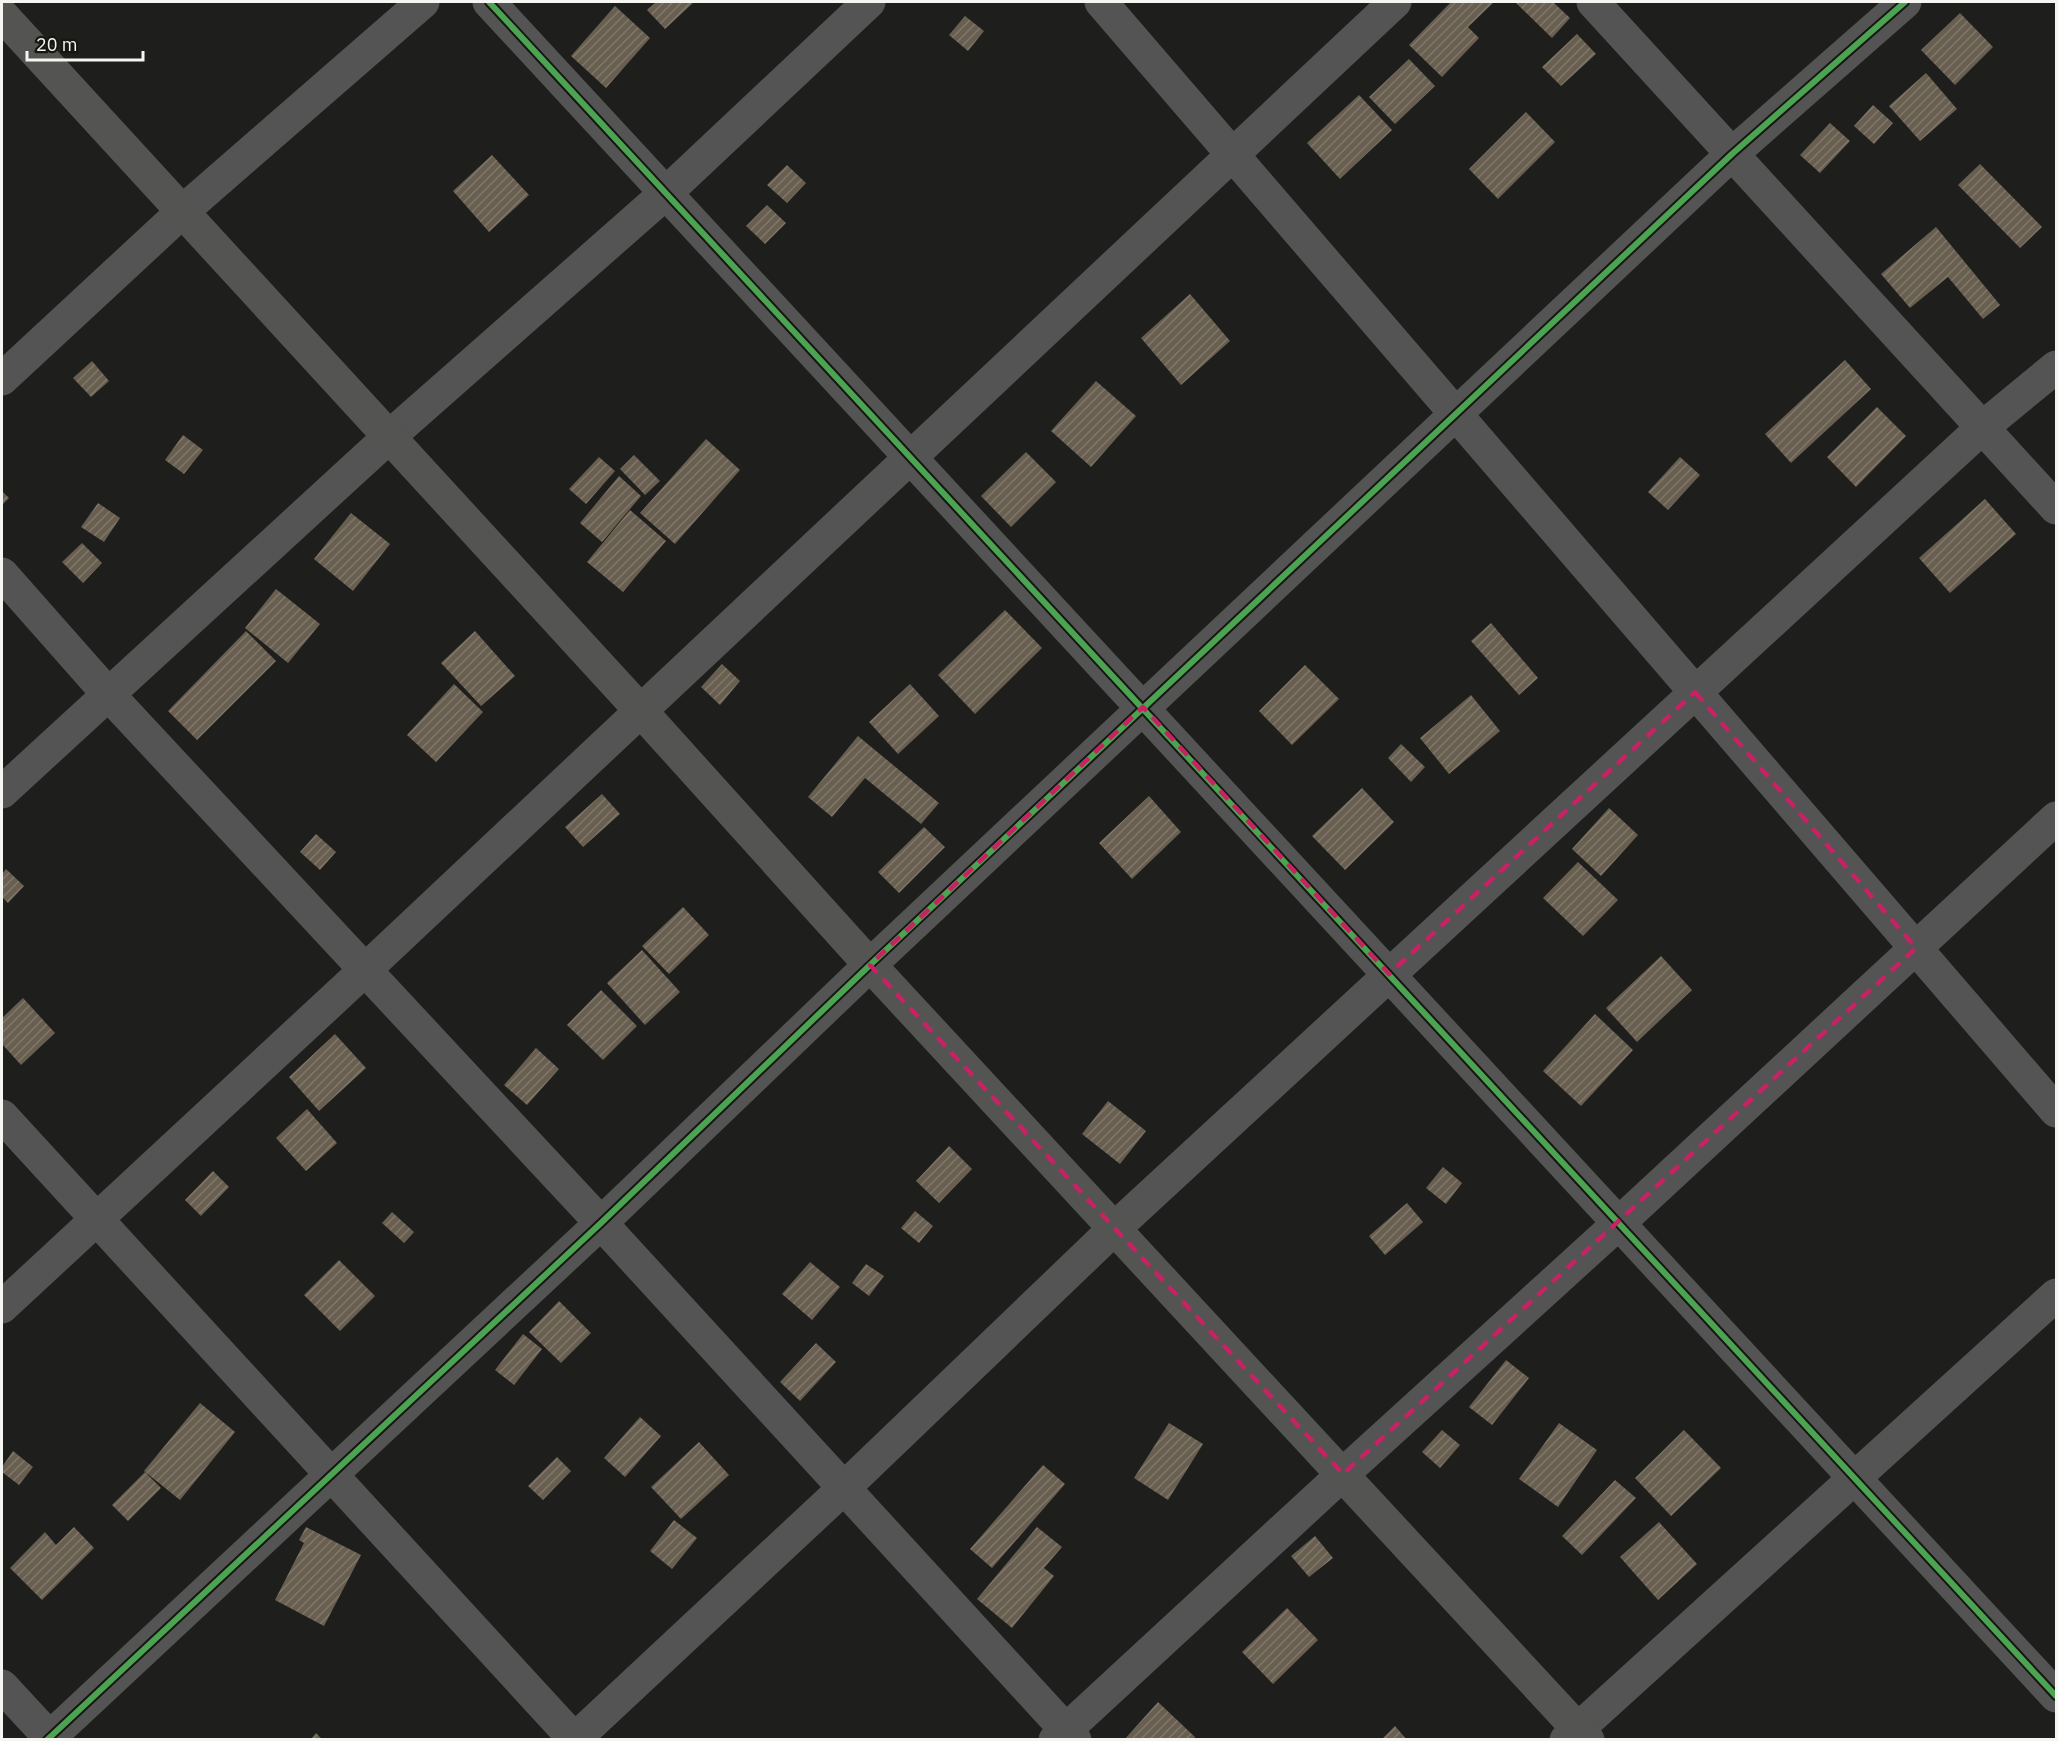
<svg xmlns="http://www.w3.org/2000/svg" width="2058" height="1741" font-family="'IBM Plex Sans',sans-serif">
	<defs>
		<pattern id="building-hatch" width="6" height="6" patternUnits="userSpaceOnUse" patternTransform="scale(1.5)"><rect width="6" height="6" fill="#695f50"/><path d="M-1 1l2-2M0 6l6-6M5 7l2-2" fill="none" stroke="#7f776a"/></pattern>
	</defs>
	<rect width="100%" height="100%" fill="#1e1e1c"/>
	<path fill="url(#building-hatch)" d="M 656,2 L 694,2 L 665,29 L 647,10 Z
		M 1451,2 L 1494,2 L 1468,27 L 1479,38 L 1442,77 L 1409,45 Z
		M 1515,2 L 1553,2 L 1570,18 L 1552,38 Z
		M 615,6 L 650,38 L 606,88 L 571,56 Z
		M 1960,13 L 1993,47 L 1955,85 L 1921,50 Z
		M 965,16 L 984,31 L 968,51 L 949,35 Z
		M 1577,34 L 1596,54 L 1561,86 L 1542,67 Z
		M 1409,59 L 1435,86 L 1395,124 L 1369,97 Z
		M 1926,73 L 1957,109 L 1920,141 L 1889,106 Z
		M 1359,95 L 1392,130 L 1340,179 L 1307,143 Z
		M 1873,105 L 1893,123 L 1874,144 L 1854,126 Z
		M 1526,112 L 1555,142 L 1498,199 L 1469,169 Z
		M 1830,123 L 1850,141 L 1820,173 L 1800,155 Z
		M 492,155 L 529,195 L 489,232 L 453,191 Z
		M 1980,164 L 2042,227 L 2020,248 L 1958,185 Z
		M 787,165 L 806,183 L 787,203 L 767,185 Z
		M 767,205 L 786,223 L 765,244 L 746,226 Z
		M 1936,227 L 2000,305 L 1983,319 L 1948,277 L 1910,308 L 1881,274 Z
		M 1190,294 L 1230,341 L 1181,385 L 1141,338 Z
		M 1845,360 L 1871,389 L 1791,463 L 1765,434 Z
		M 92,361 L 109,381 L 91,397 L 73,378 Z
		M 1096,381 L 1136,416 L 1091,467 L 1051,431 Z
		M 1877,407 L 1906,436 L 1856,487 L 1827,457 Z
		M 183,435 L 203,450 L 184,474 L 165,460 Z
		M 706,439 L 740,470 L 675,544 L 640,513 Z
		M 1026,452 L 1056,482 L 1011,527 L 981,496 Z
		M 634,455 L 660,481 L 645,495 L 620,469 Z
		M 599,457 L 615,471 L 586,504 L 569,489 Z
		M 1680,457 L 1700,475 L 1668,510 L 1648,492 Z
		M 619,476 L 641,496 L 602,542 L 580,523 Z
		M 2,491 L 9,498 L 2,505 Z
		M 1985,499 L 2016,534 L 1950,593 L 1919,558 Z
		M 98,503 L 120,518 L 104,542 L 81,527 Z
		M 630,510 L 666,541 L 623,592 L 587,562 Z
		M 351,513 L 390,544 L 353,591 L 314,559 Z
		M 82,543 L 102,563 L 83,583 L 62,562 Z
		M 276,589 L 320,624 L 288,663 L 245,628 Z
		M 1005,610 L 1042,648 L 975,714 L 938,675 Z
		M 1491,623 L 1538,678 L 1519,695 L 1471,641 Z
		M 246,631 L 276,661 L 197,740 L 168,711 Z
		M 475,631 L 515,676 L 481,706 L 441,663 Z
		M 722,664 L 740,681 L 720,705 L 701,687 Z
		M 1305,665 L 1339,699 L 1292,745 L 1259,711 Z
		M 454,684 L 483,712 L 436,762 L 407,735 Z
		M 910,684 L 939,716 L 898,754 L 869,722 Z
		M 1471,695 L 1500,731 L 1449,774 L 1420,738 Z
		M 858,736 L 939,803 L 921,824 L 865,778 L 832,817 L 808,797 Z
		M 1401,744 L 1425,767 L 1411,782 L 1388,758 Z
		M 1362,788 L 1394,822 L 1345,870 L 1312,836 Z
		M 602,794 L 620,814 L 583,847 L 565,827 Z
		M 1149,796 L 1181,832 L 1132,879 L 1099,843 Z
		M 1609,808 L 1638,835 L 1601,876 L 1572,849 Z
		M 924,827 L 945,847 L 899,893 L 878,872 Z
		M 316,834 L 336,852 L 320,870 L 300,852 Z
		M 1578,862 L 1618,900 L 1583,936 L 1543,898 Z
		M 6,869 L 24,886 L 8,903 L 2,897 L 2,874 Z
		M 683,907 L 709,935 L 669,974 L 642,946 Z
		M 642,950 L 680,992 L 645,1025 L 607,983 Z
		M 1661,956 L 1692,990 L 1637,1042 L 1606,1008 Z
		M 601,990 L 637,1026 L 603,1060 L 567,1025 Z
		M 23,998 L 55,1033 L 21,1065 L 2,1044 L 2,1018 Z
		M 1595,1014 L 1633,1050 L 1581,1106 L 1543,1071 Z
		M 335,1034 L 366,1068 L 319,1111 L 289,1077 Z
		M 536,1048 L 559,1069 L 527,1105 L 504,1085 Z
		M 1108,1101 L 1146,1131 L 1120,1164 L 1082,1134 Z
		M 307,1109 L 337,1143 L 306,1171 L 276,1138 Z
		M 949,1146 L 972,1169 L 939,1203 L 916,1181 Z
		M 1443,1167 L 1462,1183 L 1446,1204 L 1426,1188 Z
		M 213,1171 L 229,1187 L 201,1216 L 185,1200 Z
		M 1407,1203 L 1423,1222 L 1385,1255 L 1369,1236 Z
		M 915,1211 L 933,1226 L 919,1243 L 901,1228 Z
		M 392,1212 L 414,1232 L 404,1243 L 382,1223 Z
		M 339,1260 L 375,1296 L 340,1331 L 304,1295 Z
		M 810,1262 L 840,1287 L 812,1320 L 782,1294 Z
		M 866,1264 L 884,1276 L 869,1296 L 852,1283 Z
		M 559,1301 L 591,1333 L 561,1363 L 529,1332 Z
		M 523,1334 L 542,1349 L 514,1385 L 495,1370 Z
		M 816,1343 L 836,1362 L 800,1401 L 780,1382 Z
		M 1506,1360 L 1529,1378 L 1492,1425 L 1469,1407 Z
		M 200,1403 L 235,1432 L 180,1500 L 144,1471 Z
		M 640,1417 L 661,1436 L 625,1477 L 604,1458 Z
		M 1169,1423 L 1203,1444 L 1168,1500 L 1134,1478 Z
		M 1559,1423 L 1597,1450 L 1558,1507 L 1519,1479 Z
		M 1442,1430 L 1460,1445 L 1440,1468 L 1422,1452 Z
		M 1684,1430 L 1721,1468 L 1671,1516 L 1635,1478 Z
		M 699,1442 L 729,1475 L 681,1519 L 651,1487 Z
		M 13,1451 L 33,1467 L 19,1485 L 2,1472 L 2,1467 Z
		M 557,1457 L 571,1471 L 543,1500 L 528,1486 Z
		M 1043,1465 L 1065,1484 L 992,1568 L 970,1549 Z
		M 145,1472 L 161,1488 L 128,1521 L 112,1505 Z
		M 1615,1480 L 1636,1498 L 1582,1555 L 1562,1536 Z
		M 674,1520 L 697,1538 L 672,1569 L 650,1551 Z
		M 1659,1522 L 1697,1564 L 1658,1600 L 1620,1557 Z
		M 74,1527 L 94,1548 L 42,1600 L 10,1568 L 45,1532 L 56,1545 Z
		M 306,1527 L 361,1555 L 324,1626 L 275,1600 L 304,1543 L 299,1540 Z
		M 1037,1527 L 1062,1547 L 1044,1568 L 1054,1576 L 1012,1628 L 977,1599 Z
		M 1315,1536 L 1333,1558 L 1309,1577 L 1291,1556 Z
		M 1287,1608 L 1318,1640 L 1273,1684 L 1242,1652 Z
		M 1158,1702 L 1195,1737 L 1193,1740 L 1124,1740 Z
		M 1395,1726 L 1407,1740 L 1381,1740 Z
		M 316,1733 L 323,1740 L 310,1740 Z"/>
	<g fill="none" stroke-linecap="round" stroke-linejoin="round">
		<path stroke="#545454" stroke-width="33" d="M 489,2 L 2056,1696
			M 1101,2 L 2056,1111
			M 1593,2 L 2056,508
			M 2,379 L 183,211 L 423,2
			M 2,574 L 108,694 L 601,1223 L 1075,1740
			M 2,792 L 390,436 L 667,192 L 869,2
			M 2,1116 L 575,1740
			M 2,1307 L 365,970 L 1395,2
			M 2,1686 L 52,1740
			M 47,1740 L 601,1223 L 870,965 L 1732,154 L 1905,2
			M 574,1740 L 844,1488 L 1115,1228 L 1983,427 L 2056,367
			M 1055,1740 L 1343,1474 L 1619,1223 L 2056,818
			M 1566,1740 L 2056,1295"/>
		<path stroke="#545553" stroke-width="33" d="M 2,15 L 640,710 L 870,965 L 1588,1740"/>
		<g stroke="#161612" stroke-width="10">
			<path id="cycleway" d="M 489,2 L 2056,1696
				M 47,1740 L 601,1223 L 870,965 L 1732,154 L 1905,2"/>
		</g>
		<use href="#cycleway" stroke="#4ca352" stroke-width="6"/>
	</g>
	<path fill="none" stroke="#c52363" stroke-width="4.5" stroke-dasharray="12 8" stroke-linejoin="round" d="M 1695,692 L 1916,948 L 1343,1474 L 870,965 L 1143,707 L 1389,974 Z"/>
	<rect width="2058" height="1741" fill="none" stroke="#f5f5f2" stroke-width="6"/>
	<path d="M27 51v9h116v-9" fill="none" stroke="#f5f5f2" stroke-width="3"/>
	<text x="36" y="51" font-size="18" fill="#f5f5f2" stroke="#161612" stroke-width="4.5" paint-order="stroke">20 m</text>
</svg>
